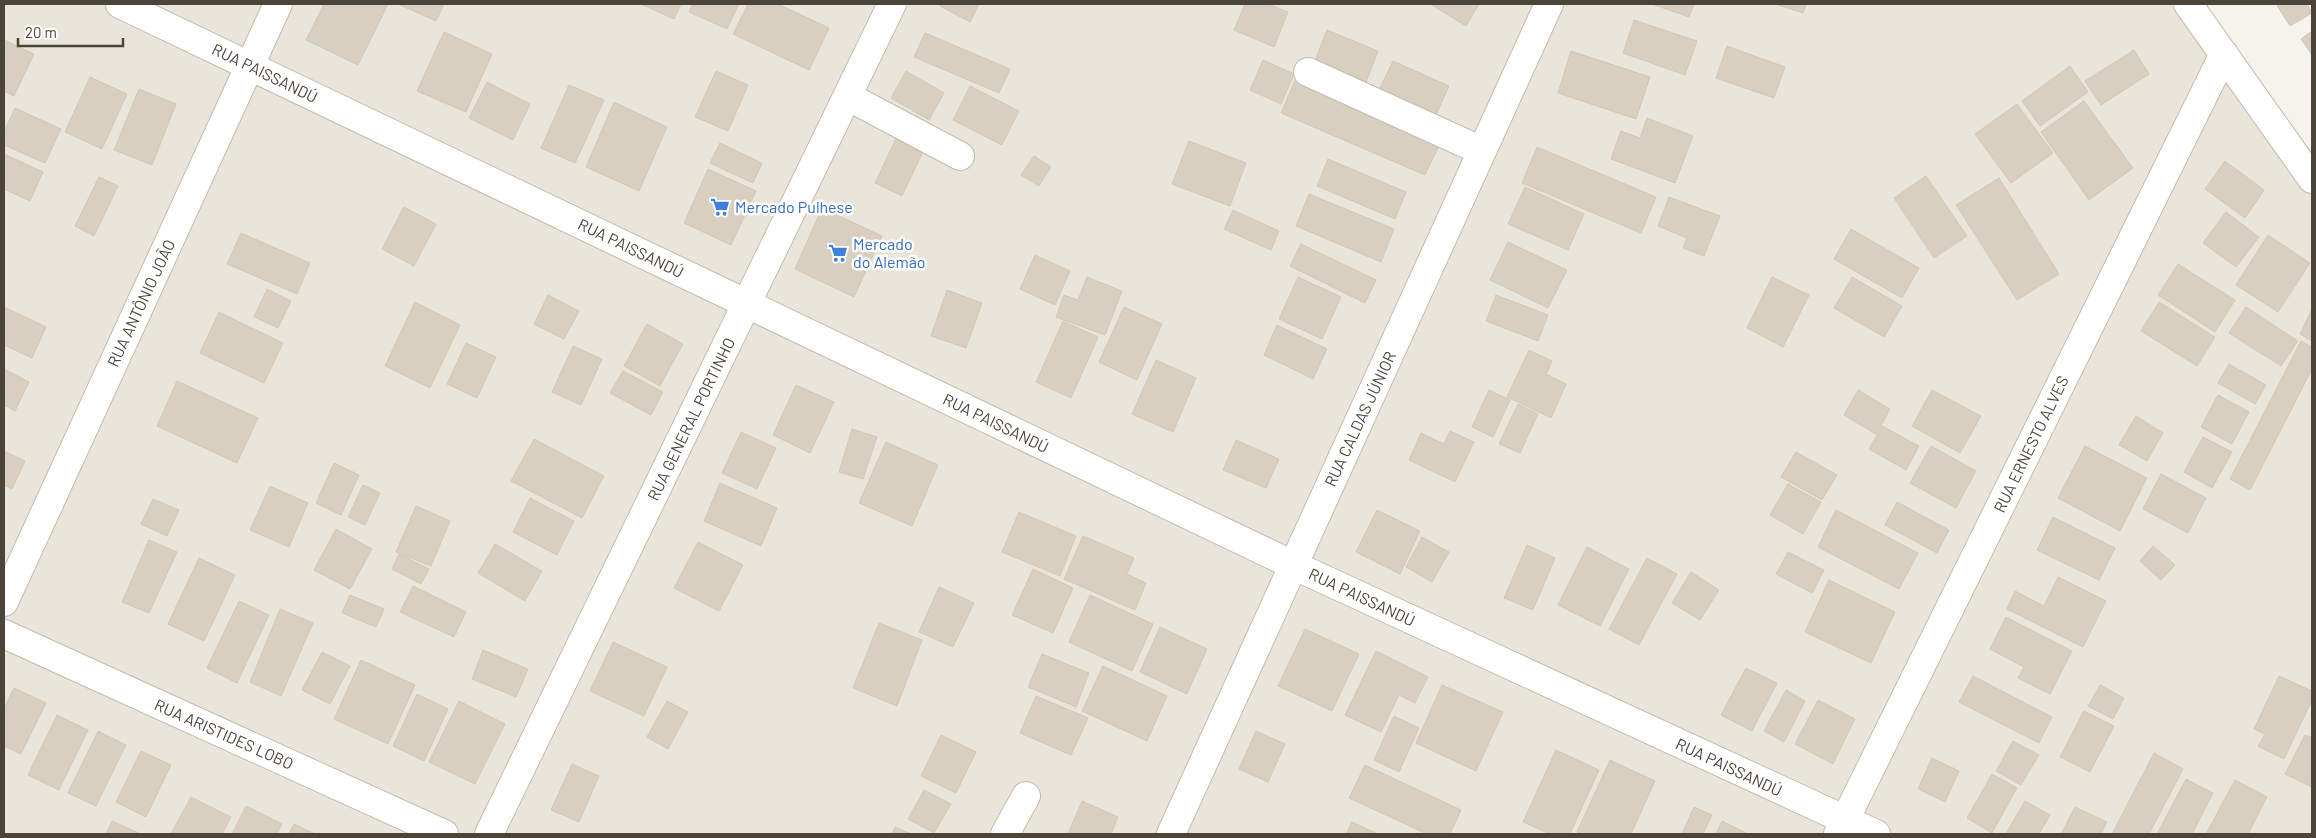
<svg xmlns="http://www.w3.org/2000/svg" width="2316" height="838" font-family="Barlow,sans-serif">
	<rect width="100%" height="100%" fill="#f6f3ec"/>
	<path fill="#eae5da" d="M 4,4 L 2188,4 L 2312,179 L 2312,834 L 4,834 Z"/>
	<path fill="#d8cfc1" stroke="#d3c7b4" d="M 324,4 L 388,4 L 358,65 L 306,40 Z
		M 398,4 L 444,4 L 436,21 Z
		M 641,4 L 681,4 L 674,19 Z
		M 693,4 L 739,4 L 727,29 L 689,12 Z
		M 748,4 L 778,4 L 829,28 L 809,70 L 733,34 Z
		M 941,4 L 979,4 L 970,22 L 940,6 Z
		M 1245,4 L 1268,4 L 1288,12 L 1274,47 L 1234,30 Z
		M 1430,4 L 1479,4 L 1466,26 Z
		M 1652,4 L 1694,4 L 1689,17 Z
		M 1775,4 L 1806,4 L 1803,13 Z
		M 2276,4 L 2307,4 L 2312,13 L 2290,26 Z
		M 1634,20 L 1697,41 L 1685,75 L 1623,53 Z
		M 1327,30 L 1378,51 L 1366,82 L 1315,61 Z
		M 2312,31 L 2312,55 L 2301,39 Z
		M 444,32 L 492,54 L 466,112 L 417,91 Z
		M 925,33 L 1010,69 L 999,93 L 914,57 Z
		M 4,40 L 34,54 L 14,96 L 4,91 Z
		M 1727,46 L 1785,67 L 1774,98 L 1716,78 Z
		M 2134,50 L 2149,74 L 2101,105 L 2085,81 Z
		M 1571,51 L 1650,77 L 1636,119 L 1558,93 Z
		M 1263,60 L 1294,74 L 1281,104 L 1250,90 Z
		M 1393,61 L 1449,86 L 1435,117 L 1379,90 Z
		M 2070,66 L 2088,92 L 2040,126 L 2022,101 Z
		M 716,71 L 748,85 L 728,131 L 695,117 Z
		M 906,71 L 944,93 L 929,120 L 891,98 Z
		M 1297,76 L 1442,139 L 1425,175 L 1281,113 Z
		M 90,77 L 127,94 L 102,149 L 65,132 Z
		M 487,82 L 530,104 L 513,140 L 469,118 Z
		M 569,85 L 604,100 L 575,163 L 541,148 Z
		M 970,86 L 1019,111 L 1002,145 L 953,120 Z
		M 139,89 L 176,104 L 152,165 L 114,150 Z
		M 2084,101 L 2133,168 L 2089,200 L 2041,132 Z
		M 614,102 L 667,127 L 639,191 L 586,167 Z
		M 2017,104 L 2053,153 L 2011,183 L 1975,134 Z
		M 15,108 L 61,129 L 45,163 L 4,145 L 4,132 Z
		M 1647,118 L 1693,136 L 1675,183 L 1611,159 L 1621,131 L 1640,138 Z
		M 900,130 L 927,143 L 902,196 L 875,183 Z
		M 1189,141 L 1246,163 L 1230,206 L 1172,184 Z
		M 720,143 L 762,163 L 753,183 L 710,163 Z
		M 1537,147 L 1656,197 L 1641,233 L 1522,183 Z
		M 4,154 L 43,172 L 30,201 L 4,189 Z
		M 1034,156 L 1051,167 L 1039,186 L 1021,175 Z
		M 1328,159 L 1406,192 L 1395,219 L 1317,186 Z
		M 2225,161 L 2264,190 L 2245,218 L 2205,189 Z
		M 708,169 L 756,191 L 731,245 L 684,223 Z
		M 1926,176 L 1967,236 L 1934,258 L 1894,198 Z
		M 99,177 L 118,186 L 94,236 L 75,226 Z
		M 1999,178 L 2059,274 L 2017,300 L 1956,205 Z
		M 1525,187 L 1584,214 L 1568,250 L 1508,224 Z
		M 1309,194 L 1394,229 L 1381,262 L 1296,226 Z
		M 1669,197 L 1720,216 L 1704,256 L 1683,248 L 1687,238 L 1658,226 Z
		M 404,207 L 436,224 L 414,266 L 382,249 Z
		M 822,208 L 882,236 L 854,297 L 795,269 Z
		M 1233,210 L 1279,231 L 1271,250 L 1224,229 Z
		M 2226,212 L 2259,237 L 2236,267 L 2203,243 Z
		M 1851,229 L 1919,268 L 1902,298 L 1834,259 Z
		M 241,233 L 310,263 L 297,294 L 227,264 Z
		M 2268,235 L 2310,263 L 2278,312 L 2236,285 Z
		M 1508,242 L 1567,270 L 1548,308 L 1490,280 Z
		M 1301,244 L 1376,280 L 1365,303 L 1290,266 Z
		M 1035,255 L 1070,271 L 1055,305 L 1020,289 Z
		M 2178,264 L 2235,300 L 2215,332 L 2158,295 Z
		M 1087,277 L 1122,291 L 1105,335 L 1056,317 L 1064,295 L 1078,300 Z
		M 1298,277 L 1341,297 L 1322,339 L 1279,319 Z
		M 1772,277 L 1809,295 L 1783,347 L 1747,328 Z
		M 1852,277 L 1902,306 L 1884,337 L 1834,308 Z
		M 267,289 L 291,301 L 278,328 L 254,317 Z
		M 947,290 L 982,303 L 966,348 L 931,336 Z
		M 548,295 L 579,311 L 564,339 L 534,324 Z
		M 1496,295 L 1548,315 L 1538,341 L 1486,321 Z
		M 415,302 L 460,325 L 430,388 L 385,366 Z
		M 2159,302 L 2215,337 L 2197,366 L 2141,331 Z
		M 4,307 L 46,327 L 32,358 L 4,345 Z
		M 1124,307 L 1162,324 L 1137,380 L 1099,362 Z
		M 2246,307 L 2298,341 L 2281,366 L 2229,333 Z
		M 2312,309 L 2312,341 L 2300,334 Z
		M 219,312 L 283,343 L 264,383 L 200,353 Z
		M 1063,321 L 1098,337 L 1071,398 L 1036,382 Z
		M 647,324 L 683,344 L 660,386 L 624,366 Z
		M 1277,325 L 1327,349 L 1313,379 L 1264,355 Z
		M 2301,341 L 2312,347 L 2312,369 L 2250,490 L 2230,479 Z
		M 466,343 L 496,357 L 477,398 L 447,384 Z
		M 573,346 L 602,359 L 581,405 L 552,392 Z
		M 1529,350 L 1552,361 L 1546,374 L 1566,384 L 1551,418 L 1507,397 Z
		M 1156,360 L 1196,378 L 1173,432 L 1132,414 Z
		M 2229,364 L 2266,385 L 2255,404 L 2218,383 Z
		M 4,369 L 29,382 L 15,411 L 4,405 Z
		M 623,371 L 663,392 L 651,415 L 610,393 Z
		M 177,381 L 258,418 L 237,463 L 157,426 Z
		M 796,385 L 834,402 L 810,453 L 773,435 Z
		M 1489,390 L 1510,400 L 1493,437 L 1472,427 Z
		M 1858,390 L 1890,409 L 1876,434 L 1844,415 Z
		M 1932,390 L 1981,416 L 1960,453 L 1912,426 Z
		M 2218,395 L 2249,412 L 2232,444 L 2201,427 Z
		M 1518,404 L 1538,414 L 1520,453 L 1499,444 Z
		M 2136,416 L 2163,433 L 2147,461 L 2119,445 Z
		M 1882,426 L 1919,446 L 1906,470 L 1869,449 Z
		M 852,429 L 877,437 L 863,479 L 839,472 Z
		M 1450,431 L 1474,442 L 1455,482 L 1409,460 L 1421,433 L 1444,444 Z
		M 741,432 L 776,448 L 757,489 L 722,473 Z
		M 2203,437 L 2232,452 L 2212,488 L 2184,472 Z
		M 534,439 L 604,476 L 582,518 L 511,481 Z
		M 1236,440 L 1279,459 L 1266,488 L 1223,470 Z
		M 886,442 L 938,465 L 912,526 L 859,503 Z
		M 1931,446 L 1976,471 L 1956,508 L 1910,483 Z
		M 2085,446 L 2147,478 L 2120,531 L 2058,498 Z
		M 4,451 L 25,461 L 12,489 L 4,485 Z
		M 1796,452 L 1837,475 L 1822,500 L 1781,477 Z
		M 334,463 L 359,475 L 341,515 L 316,503 Z
		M 2161,474 L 2206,498 L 2188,533 L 2143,509 Z
		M 720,483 L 777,508 L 761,546 L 704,521 Z
		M 1788,484 L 1821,502 L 1803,534 L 1770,515 Z
		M 363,485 L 380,493 L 365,525 L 348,517 Z
		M 270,486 L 308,503 L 289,547 L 250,530 Z
		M 530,498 L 574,521 L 557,555 L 513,532 Z
		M 153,499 L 179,510 L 167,536 L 141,524 Z
		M 1897,502 L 1949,530 L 1937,553 L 1885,525 Z
		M 416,506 L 450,521 L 431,566 L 396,552 Z
		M 1377,510 L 1420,531 L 1400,574 L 1356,552 Z
		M 1836,510 L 1918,553 L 1899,589 L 1818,547 Z
		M 1019,512 L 1076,536 L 1060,576 L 1002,552 Z
		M 2053,517 L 2115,548 L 2099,580 L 2037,550 Z
		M 336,529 L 372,549 L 350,589 L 314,570 Z
		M 1083,536 L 1134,558 L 1127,574 L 1146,583 L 1135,610 L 1064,579 Z
		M 1422,537 L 1449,552 L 1432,582 L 1406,567 Z
		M 149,540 L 177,552 L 149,613 L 122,602 Z
		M 698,542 L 743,565 L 719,611 L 674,588 Z
		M 495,544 L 542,571 L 525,601 L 478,573 Z
		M 1527,545 L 1555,558 L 1533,610 L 1504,598 Z
		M 2153,546 L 2175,565 L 2161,580 L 2140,561 Z
		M 1587,547 L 1629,569 L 1600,626 L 1558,605 Z
		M 1788,552 L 1824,570 L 1812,593 L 1776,574 Z
		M 399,554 L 429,569 L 421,584 L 392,569 Z
		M 199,558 L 235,575 L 204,641 L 168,624 Z
		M 1647,558 L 1677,574 L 1639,645 L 1609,629 Z
		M 1033,569 L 1073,588 L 1053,633 L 1012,615 Z
		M 1691,572 L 1719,590 L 1700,620 L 1672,603 Z
		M 2058,577 L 2106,601 L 2083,647 L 2007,609 L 2015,591 L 2044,606 Z
		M 1829,580 L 1895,612 L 1871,663 L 1805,632 Z
		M 413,586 L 466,612 L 454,637 L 400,612 Z
		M 939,587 L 974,603 L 953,647 L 919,632 Z
		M 350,595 L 384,609 L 376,627 L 342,613 Z
		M 1090,595 L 1153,624 L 1132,671 L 1069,642 Z
		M 239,601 L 269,615 L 237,683 L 207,668 Z
		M 280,609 L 313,623 L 281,696 L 250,682 Z
		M 2006,617 L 2072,651 L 2050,694 L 2018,678 L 2024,667 L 1990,649 Z
		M 879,623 L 922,640 L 897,706 L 853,688 Z
		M 1160,627 L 1207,649 L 1187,694 L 1140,672 Z
		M 1305,629 L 1359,654 L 1332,711 L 1278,686 Z
		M 613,642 L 667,667 L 644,716 L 590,691 Z
		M 483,650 L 528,669 L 516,697 L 472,679 Z
		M 1376,651 L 1428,677 L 1415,703 L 1399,695 L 1381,732 L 1345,715 Z
		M 322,652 L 350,666 L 330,704 L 302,690 Z
		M 1042,654 L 1089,673 L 1076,707 L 1028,687 Z
		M 361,660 L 415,685 L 388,744 L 334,719 Z
		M 1103,666 L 1167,696 L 1147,741 L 1082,711 Z
		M 1746,668 L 1777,683 L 1752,731 L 1721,715 Z
		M 1973,676 L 2052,717 L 2039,743 L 1959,702 Z
		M 2279,676 L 2312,691 L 2312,700 L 2284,759 L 2258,746 L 2265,734 L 2254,729 Z
		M 1442,685 L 1503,712 L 1476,771 L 1416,743 Z
		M 2100,685 L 2124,698 L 2113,719 L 2088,706 Z
		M 14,688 L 46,703 L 21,754 L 4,746 L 4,708 Z
		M 1786,690 L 1805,701 L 1784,742 L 1764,731 Z
		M 417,694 L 448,709 L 424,761 L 393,746 Z
		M 1036,696 L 1088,718 L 1071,755 L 1020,733 Z
		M 1818,700 L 1855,719 L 1833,764 L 1795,744 Z
		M 459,701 L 505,724 L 475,784 L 429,762 Z
		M 667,701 L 688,712 L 668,749 L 647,737 Z
		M 2084,711 L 2114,726 L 2090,772 L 2060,757 Z
		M 57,715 L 88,730 L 59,790 L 28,775 Z
		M 1394,716 L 1419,728 L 1399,772 L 1374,760 Z
		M 98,731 L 126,745 L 96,806 L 68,793 Z
		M 1256,731 L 1285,744 L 1268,782 L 1239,769 Z
		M 941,735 L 976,752 L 956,793 L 921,776 Z
		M 2305,735 L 2312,738 L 2312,787 L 2285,774 Z
		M 2013,741 L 2039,755 L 2021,785 L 1996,771 Z
		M 1556,750 L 1599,770 L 1570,834 L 1550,834 L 1523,822 Z
		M 141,751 L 171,765 L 146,817 L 116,802 Z
		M 2154,753 L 2183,769 L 2149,834 L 2112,834 Z
		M 1932,758 L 1959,771 L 1945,802 L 1918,789 Z
		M 1610,760 L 1655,781 L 1631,834 L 1583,834 L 1577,832 Z
		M 572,764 L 599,776 L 579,822 L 551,810 Z
		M 1365,765 L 1461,810 L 1450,834 L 1427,834 L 1349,798 Z
		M 1992,774 L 2017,788 L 1992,833 L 1967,818 Z
		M 2186,779 L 2213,793 L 2192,834 L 2157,834 Z
		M 2235,780 L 2267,797 L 2248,834 L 2206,834 Z
		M 924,790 L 951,804 L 934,833 L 908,819 Z
		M 191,797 L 231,817 L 222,834 L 171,834 Z
		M 1082,801 L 1118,817 L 1111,834 L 1068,834 Z
		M 2025,801 L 2050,815 L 2039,834 L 2006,834 Z
		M 246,806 L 282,824 L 277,834 L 232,834 Z
		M 1694,807 L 1712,815 L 1703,834 L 1682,834 Z
		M 2075,807 L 2107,822 L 2101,834 L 2061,834 Z
		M 112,821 L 141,834 L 106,834 Z
		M 1722,821 L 1748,834 L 1716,834 Z
		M 1352,822 L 1378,834 L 1346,834 Z
		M 294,824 L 315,834 L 289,834 Z
		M 895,827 L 911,834 L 892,834 Z"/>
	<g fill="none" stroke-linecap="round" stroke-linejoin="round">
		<g stroke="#c2bbae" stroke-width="30">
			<path id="minor" d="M 120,4 L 1293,565 L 1876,834
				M 2188,4 L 2312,179
				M 1308,72 L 1482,151
				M 847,96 L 960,156
				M 4,602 L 278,4
				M 4,634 L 444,834
				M 489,834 L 892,4
				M 1005,834 L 1026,796
				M 1171,834 L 1549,4
				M 1838,834 L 2224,54"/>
		</g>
		<use href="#minor" stroke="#fff" stroke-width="28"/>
	</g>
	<defs>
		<g id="supermarket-bare" transform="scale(1.5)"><path d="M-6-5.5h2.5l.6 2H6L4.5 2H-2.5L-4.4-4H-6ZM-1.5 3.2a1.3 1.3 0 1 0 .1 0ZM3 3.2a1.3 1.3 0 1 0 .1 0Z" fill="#3f7fe0" stroke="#fff" stroke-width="2.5" paint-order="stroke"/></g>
	</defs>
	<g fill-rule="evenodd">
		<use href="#supermarket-bare" x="720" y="207"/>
		<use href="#supermarket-bare" x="838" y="253"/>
	</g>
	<g text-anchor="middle" stroke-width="5" stroke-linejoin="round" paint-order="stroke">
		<g font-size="16" fill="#4b4439" stroke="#fff">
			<text transform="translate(265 73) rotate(26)" y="6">RUA PAISSANDÚ</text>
			<text transform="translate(631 248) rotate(26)" y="6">RUA PAISSANDÚ</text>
			<text transform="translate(141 303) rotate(-65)" y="6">RUA ANTÔNIO JOÃO</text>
			<text transform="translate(691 419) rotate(-64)" y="6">RUA GENERAL PORTINHO</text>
			<text transform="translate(1360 419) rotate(-65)" y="6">RUA CALDAS JÚNIOR</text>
			<text transform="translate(996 423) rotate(26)" y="6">RUA PAISSANDÚ</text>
			<text transform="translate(2031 444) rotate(-64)" y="6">RUA ERNESTO ALVES</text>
			<text transform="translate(1362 597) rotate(25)" y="6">RUA PAISSANDÚ</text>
			<text transform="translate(224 734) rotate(24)" y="6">RUA ARISTIDES LOBO</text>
			<text transform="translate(1729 767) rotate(25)" y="6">RUA PAISSANDÚ</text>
		</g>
		<g font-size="16" fill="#366cbe" stroke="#fff" text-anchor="start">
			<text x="735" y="213">Mercado Pulhese</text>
			<text x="853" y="250">Mercado<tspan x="853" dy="18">do Alemão</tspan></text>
		</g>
	</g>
	<rect width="2316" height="838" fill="none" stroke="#4b4439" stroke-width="10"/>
	<path d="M18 38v8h105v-8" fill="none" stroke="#4b4439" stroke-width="2.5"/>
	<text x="25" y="38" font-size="15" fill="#4b4439" stroke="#ffffff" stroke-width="4" paint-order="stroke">20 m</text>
</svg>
